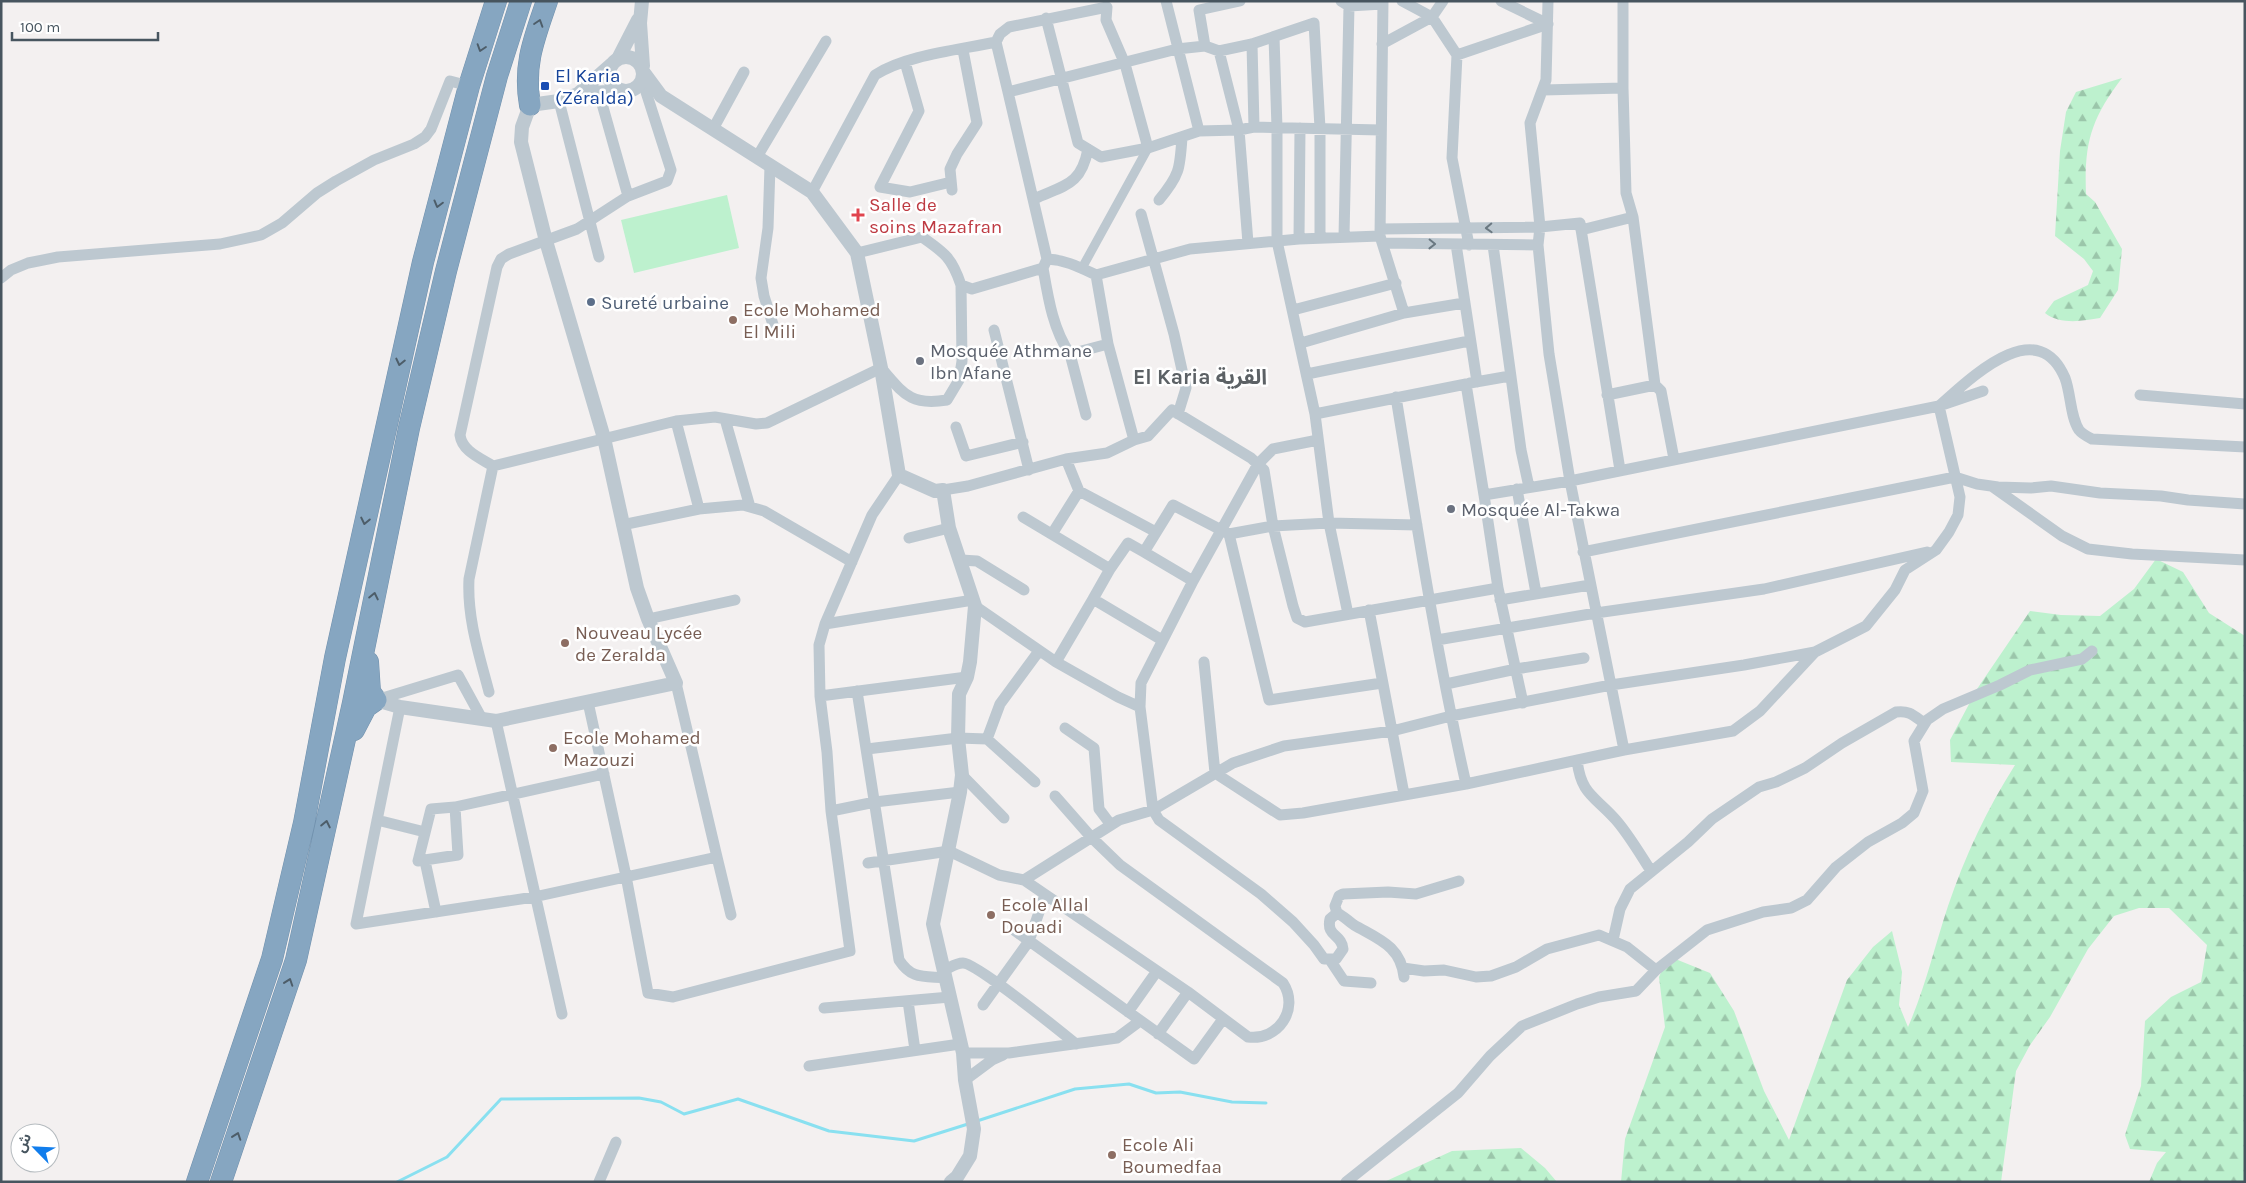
<svg xmlns="http://www.w3.org/2000/svg" width="2246" height="1183" font-family="Karla,'Noto Sans Arabic',sans-serif">
	<defs>
		<pattern id="forest-firs" width="22" height="20" patternUnits="userSpaceOnUse" patternTransform="scale(1.25)"><rect width="22" height="20" fill="#bdf1ce"/><path d="M5 1l3.5 6h-7zM16 11l3.5 6h-7z" fill="#9bc6aa"/></pattern>
	</defs>
	<rect width="100%" height="100%" fill="#f3f0f0"/>
	<path fill="#bdf1ce" d="M 727,195 L 739,248 L 634,273 L 621,220 Z"/>
	<path fill="url(#forest-firs)" d="M 2122,78 C 2091,119 2084,143 2086,194 L 2095,202 L 2122,249 L 2118,290 L 2100,318 C 2083,321 2060,325 2045,313 L 2054,301 L 2088,285 L 2093,271 L 2084,259 L 2055,236 L 2060,151 L 2066,112 L 2076,92 Z
		M 2156,559 L 2183,572 L 2209,613 L 2245,636 L 2245,1182 L 2149,1182 L 2157,1163 L 2166,1152 L 2130,1149 L 2125,1135 L 2141,1086 L 2145,1021 L 2171,997 L 2201,982 L 2207,945 L 2169,908 L 2139,908 L 2114,916 L 2088,949 L 2050,1017 L 2030,1045 L 2016,1071 L 2001,1182 L 1621,1182 L 1625,1139 L 1665,1027 L 1659,977 L 1668,956 L 1710,973 L 1734,1011 L 1764,1091 L 1789,1140 L 1847,980 L 1873,947 L 1892,931 L 1902,972 L 1899,1005 L 1908,1027 C 1926,986 1934,948 1948,906 C 1965,856 1987,809 2015,765 L 1951,762 L 1950,740 L 1977,689 L 2030,611 L 2061,615 L 2100,616 L 2134,589 Z
		M 1521,1148 L 1545,1168 L 1557,1182 L 1384,1182 L 1452,1151 Z"/>
	<g fill="none" stroke-linecap="round" stroke-linejoin="round">
		<path stroke="#89e0f0" stroke-width="3" d="M 977,1121 L 1075,1089 L 1129,1084 L 1156,1093 L 1180,1092 L 1232,1102 L 1266,1103
			M 397,1182 L 447,1157 L 501,1099 L 639,1098 L 661,1102 L 684,1114 L 738,1099 L 829,1131 L 914,1141 L 968,1124"/>
		<g stroke="#7191ad" stroke-width="22">
			<path id="motorway" d="M 530,105 C 523,65 534,39 547,1
				M 354,730 L 366,707 L 376,700 L 370,692 L 368,662
				M 197,1182 L 272,959 L 304,823 L 335,658 L 423,262 L 469,86 L 496,1
				M 221,1182 L 296,960 L 353,703 L 409,428 L 446,271 L 497,76 L 521,1"/>
		</g>
		<path stroke="#bdc8d0" stroke-width="9" d="M 1082,268 L 1148,148"/>
		<path stroke="#bdc8d0" stroke-width="11" d="M 1166,1 L 1199,131
			M 1341,1 L 1349,6 L 1344,236
			M 1383,1 L 1380,236 L 1404,313
			M 1402,1 L 1432,17
			M 1443,1 L 1432,17 L 1457,55 L 1452,158 L 1469,245
			M 1501,1 L 1548,24
			M 1548,1 L 1546,80 L 1530,123 L 1540,227 L 1538,245 L 1549,354 L 1570,481 L 1624,750
			M 1349,6 L 1383,4
			M 1046,18 L 1078,143 L 1101,157 L 1148,148 L 1199,131 L 1239,130 L 1254,127 L 1381,130
			M 996,42 L 1000,34 L 1009,27 L 1107,7 L 1106,20 L 1125,64 L 1148,148
			M 1252,44 L 1254,127
			M 1382,44 L 1432,17
			M 1205,46 L 1199,10 L 1240,1
			M 1219,51 L 1239,130 L 1248,243
			M 1457,55 L 1548,24
			M 905,62 L 919,111 L 880,187 L 910,192 L 951,182
			M 1543,90 L 1623,88 L 1623,1
			M 599,93 L 628,196
			M 559,101 L 599,257
			M 713,129 L 744,72
			M 757,157 L 826,41
			M 770,166 L 768,228 L 761,278 L 764,296 L 775,331
			M 952,190 L 950,169 L 957,154 L 977,123 L 963,50
			M 812,192 L 875,75 C 906,55 959,50 996,42 L 1008,92
			M 1034,199 C 1064,185 1081,186 1088,149
			M 1159,200 C 1180,175 1180,168 1182,137
			M 1141,214 L 1174,334 L 1186,388 L 1178,414
			M 1380,229 L 1540,227 L 1580,223 L 1620,470
			M 1581,230 L 1633,217
			M 1299,239 L 1300,128
			M 1383,243 L 1538,245
			M 1456,244 L 1477,382
			M 1493,245 L 1521,450 L 1529,487
			M 857,253 L 922,237 C 945,253 952,258 961,285 L 972,289 L 1043,268 L 1047,259 C 1066,260 1079,267 1096,275 L 1190,249 L 1299,239 L 1380,236
			M 1047,259 L 1008,92 L 1177,49 L 1205,46 L 1219,51 L 1252,44 L 1314,23 L 1320,128 L 1320,238
			M 1043,268 C 1048,297 1053,330 1070,354
			M 1096,275 L 1108,344 L 1134,440
			M 1,278 L 11,270 L 28,263 L 58,257 L 220,244 L 261,235 L 282,223 L 317,193 L 336,181 L 374,160 L 414,144 L 425,137 L 431,129 L 450,81 L 469,86
			M 1293,310 L 1396,283
			M 994,330 L 1029,470
			M 1301,343 L 1404,313 L 1464,303
			M 1307,374 L 1469,341
			M 1470,383 L 1510,376
			M 1655,385 L 1661,391 L 1674,459
			M 1607,395 L 1655,385 L 1633,217 L 1626,193 L 1623,88
			M 2140,395 L 2245,404
			M 1396,397 C 1417,527 1437,656 1466,784
			M 1315,414 L 1466,384 L 1484,495
			M 1086,415 L 1070,354 L 1108,344
			M 725,419 L 750,507
			M 956,427 L 966,456 L 1023,442
			M 1318,440 L 1273,449 L 1258,464 L 1193,581 L 1141,683 L 1140,707 L 1153,810 L 1159,820 L 1261,894 L 1293,922 L 1314,945 L 1324,959 L 1336,959 L 1343,949 C 1342,934 1326,937 1330,919 L 1337,913 C 1344,916 1348,921 1354,925 C 1378,939 1401,946 1404,977
			M 493,466 L 676,421
			M 1993,487 L 2062,536 L 2088,549 L 2132,554 L 2245,560
			M 1517,489 L 1536,593
			M 943,490 L 968,486 L 1066,459 L 1107,453 L 1134,440 L 1148,436 L 1172,410 L 1251,458 L 1264,470 L 1273,526 L 1293,606 L 1297,618 L 1305,622 L 1498,588 L 1484,495 L 1570,481 L 1939,406 L 1983,391
			M 1079,491 L 1156,532
			M 699,509 L 676,421 L 715,417 L 756,424 L 767,423 L 881,368 C 904,394 910,406 947,400 L 959,380 L 962,361 L 961,285
			M 1023,517 L 1110,569
			M 622,525 L 699,509 L 743,505 L 764,511 L 852,562
			M 1052,534 L 1079,491 L 1066,459
			M 1229,534 L 1269,700 L 1382,683
			M 909,538 L 949,528
			M 1583,552 L 1955,477 L 1977,484 L 1998,487 L 2031,488 L 2051,486 L 2100,493 L 2161,496 L 2188,500 L 2245,504
			M 961,560 L 977,561 L 1024,590
			M 1193,581 L 1144,552 L 1173,505 L 1229,534 L 1273,526 L 1329,523 L 1315,414 L 1277,241 L 1277,128 L 1274,37
			M 1498,588 L 1523,703
			M 1093,599 L 1110,569 L 1128,543 L 1144,552
			M 1500,600 L 1590,585
			M 975,606 L 1056,662 L 1118,697 L 1140,707
			M 1369,610 L 1404,794
			M 1348,614 L 1329,523 L 1417,525
			M 648,619 L 735,600
			M 825,624 L 973,600
			M 1437,640 L 1596,613 L 1764,589 L 1927,552
			M 1056,662 L 1093,599 L 1162,640
			M 1204,662 L 1215,773 L 1280,815 L 1303,813 L 1466,784 L 1624,750 L 1733,731 L 1760,711 L 1815,652 L 1866,626 L 1895,590 L 1905,570 L 1936,550 L 1949,532 L 1958,515 L 1960,497 L 1939,406 C 1970,379 2037,312 2065,378 C 2071,394 2070,416 2079,430 C 2082,434 2088,437 2092,439 L 2245,447
			M 1446,684 L 1516,669 L 1584,658
			M 857,691 L 899,960 C 912,980 924,976 946,978
			M 489,692 C 479,654 467,618 469,579 L 493,466 C 480,458 462,451 460,435 L 497,267 L 501,259 L 509,254 L 577,229 L 628,196 L 667,181 L 671,170 L 646,92
			M 820,696 L 967,677
			M 376,700 L 458,675 L 482,719
			M 588,702 L 626,876 L 648,993 L 673,997 L 850,951 L 831,811 L 827,752 L 820,696 L 819,645 L 825,624 L 872,515 L 899,475
			M 400,707 L 356,924 L 534,897 L 717,857 L 676,683
			M 496,721 L 562,1014
			M 1065,728 L 1094,748 L 1099,809 L 1111,825
			M 987,739 L 1035,782
			M 867,749 L 958,738 L 987,739 L 1000,704 L 1039,651
			M 1577,760 C 1581,795 1595,796 1616,820 C 1629,835 1640,854 1651,871
			M 962,775 L 1004,818
			M 455,807 L 458,855 L 418,861 L 431,809 Z
			M 455,807 L 604,774
			M 831,811 L 875,802 L 960,792
			M 377,820 L 425,832
			M 717,857 L 731,915
			M 425,861 L 436,912
			M 868,863 L 949,851 L 999,875 L 1024,880 L 1119,820 L 1153,810 L 1233,763 L 1284,746 L 1392,731 L 1451,716 L 1611,685 L 1744,665 L 1815,652
			M 1024,880 L 1188,992 L 1248,1037 C 1278,1041 1300,1009 1283,983 L 1120,865 L 1091,837 L 1055,796
			M 1337,913 L 1335,906 L 1339,896 L 1343,894 L 1388,892 L 1416,894 L 1459,881
			M 1014,930 L 1194,1059 L 1223,1019
			M 1613,940 L 1620,909 L 1630,889 L 1688,842 L 1712,819 L 1759,787 L 1776,782 L 1805,768 L 1842,743 L 1896,712 C 1909,710 1914,716 1924,723
			M 1330,960 L 1344,981 L 1371,983
			M 1403,968 L 1424,971 L 1444,970 L 1476,977 L 1491,976 L 1516,967 L 1547,949 L 1599,935 L 1627,947 L 1656,970
			M 945,970 C 951,967 956,963 963,963 C 976,963 1060,1031 1076,1044
			M 908,1001 L 915,1050
			M 983,1005 L 1029,941 L 1045,895
			M 824,1008 L 950,997
			M 1128,1012 L 1157,971
			M 1158,1034 L 1188,992
			M 963,1053 L 1009,1053 L 1117,1038 L 1140,1021
			M 809,1066 L 960,1044
			M 965,1080 L 992,1060 L 1003,1055
			M 599,1182 L 616,1142
			M 1346,1182 L 1458,1093 L 1490,1056 L 1522,1026 L 1577,1004 L 1599,997 L 1636,991 L 1656,970 L 1707,930 L 1763,912 L 1791,908 L 1807,900 L 1836,867 L 1868,842 L 1902,823 L 1914,813 L 1923,791 L 1914,741 L 1927,720 L 1943,709 L 2000,685 L 2030,670 L 2082,659 L 2092,651"/>
		<path stroke="#bdc8d0" stroke-width="14" d="M 642,1 L 640,23 L 643,66
			M609 74a17 17 0 1 1 34 0a17 17 0 1 1-34 0Z
			M 618,59 L 638,20
			M 644,73 L 661,96 L 812,192 L 857,253 L 881,368 L 899,475 L 935,491 L 943,490 L 949,528 L 975,606 L 970,662 L 967,677 L 959,694 L 958,738 L 962,775 L 960,792 L 933,924 L 963,1053 L 965,1080 L 974,1129 L 970,1156 L 957,1177 L 951,1182
			M 578,94 L 612,64
			M 376,700 L 400,707 L 496,721 L 676,683 L 648,619 L 637,588 L 604,438 L 546,241 L 521,142 L 522,127 L 530,105 L 559,101 L 578,94 L 621,91"/>
		<use href="#motorway" stroke="#86a6c1" stroke-width="21"/>
	</g>
	<defs><path id="oneway-chevron" d="M-2-3.5L2.5 0L-2 3.5" fill="none" stroke-width="1.6" stroke-linecap="round" stroke-linejoin="round" transform="scale(1.25)"/></defs>
	<g stroke="#4d5d69">
		<use href="#oneway-chevron" transform="translate(539 23) rotate(-72)"/>
		<use href="#oneway-chevron" transform="translate(481 48) rotate(108)"/>
		<use href="#oneway-chevron" transform="translate(438 204) rotate(105)"/>
		<use href="#oneway-chevron" transform="translate(400 362) rotate(103)"/>
		<use href="#oneway-chevron" transform="translate(365 521) rotate(102)"/>
		<use href="#oneway-chevron" transform="translate(374 596) rotate(-78)"/>
		<use href="#oneway-chevron" transform="translate(326 824) rotate(-78)"/>
		<use href="#oneway-chevron" transform="translate(289 982) rotate(-71)"/>
		<use href="#oneway-chevron" transform="translate(237 1136) rotate(-71)"/>
	</g>
	<g stroke="#6a7881">
		<use href="#oneway-chevron" transform="translate(1489 228) rotate(178)"/>
		<use href="#oneway-chevron" transform="translate(1432 244) rotate(1)"/>
	</g>
	<rect fill="#1a4fb4" stroke="#fff" stroke-width="2" x="540" y="81" width="10" height="10" rx="2.5"/>
	<path fill="#e0444e" stroke="#fff" stroke-width="2" d="M855.5 207.5h5v5h5v5h-5v5h-5v-5h-5v-5h5z"/>
	<circle fill="#5c6f8a" stroke="#fff" stroke-width="2" cx="591" cy="302" r="5"/>
	<g fill="#8d6e63" stroke="#fff" stroke-width="2">
		<circle cx="733" cy="320" r="5"/>
		<circle cx="565" cy="643" r="5"/>
		<circle cx="553" cy="748" r="5"/>
		<circle cx="991" cy="915" r="5"/>
		<circle cx="1112" cy="1155" r="5"/>
	</g>
	<g fill="#6b7280" stroke="#fff" stroke-width="2">
		<circle cx="920" cy="361" r="5"/>
		<circle cx="1451" cy="509" r="5"/>
	</g>
	<g text-anchor="middle" stroke-width="5" stroke-linejoin="round" paint-order="stroke">
		<g font-size="19" fill="#164399" stroke="#fff" text-anchor="start">
			<text x="555" y="82">El Karia<tspan x="555" dy="22">(Zéralda)</tspan></text>
		</g>
		<g font-size="19" fill="#be3a42" stroke="#fff" text-anchor="start">
			<text x="869" y="211">Salle de<tspan x="869" dy="22">soins Mazafran</tspan></text>
		</g>
		<g font-size="19" fill="#4e5e75" stroke="#fff" text-anchor="start">
			<text x="601" y="309">Sureté urbaine</text>
		</g>
		<g font-size="19" fill="#785e54" stroke="#fff" text-anchor="start">
			<text x="743" y="316">Ecole Mohamed<tspan x="743" dy="22">El Mili</tspan></text>
			<text x="575" y="639">Nouveau Lycée<tspan x="575" dy="22">de Zeralda</tspan></text>
			<text x="563" y="744">Ecole Mohamed<tspan x="563" dy="22">Mazouzi</tspan></text>
			<text x="1001" y="911">Ecole Allal<tspan x="1001" dy="22">Douadi</tspan></text>
			<text x="1122" y="1151">Ecole Ali<tspan x="1122" dy="22">Boumedfaa</tspan></text>
		</g>
		<g font-size="19" fill="#5b616d" stroke="#fff" text-anchor="start">
			<text x="930" y="357">Mosquée Athmane<tspan x="930" dy="22">Ibn Afane</tspan></text>
			<text x="1461" y="516">Mosquée Al-Takwa</text>
		</g>
		<g font-size="21" font-weight="bold" fill="#5c6165" stroke="#fff">
			<text x="1200" y="384">El Karia القرية</text>
		</g>
	</g>
	<rect width="2246" height="1183" fill="none" stroke="#47555f" stroke-width="5"/>
	<g transform="translate(35 1148) rotate(294)"><circle r="24" fill="#ffffff" stroke="#b5bbbf"/>
	<path d="M0-4L9 19L0 12L-9 19Z" fill="#117dec"/>
	<text y="-8" font-size="14" font-weight="bold" text-anchor="middle" fill="#47555f">ش</text>
	</g>
	<path d="M12 32v8h146v-8" fill="none" stroke="#47555f" stroke-width="2.5"/>
	<text x="20" y="32" font-size="15" fill="#47555f" stroke="#ffffff" stroke-width="4" paint-order="stroke">100 m</text>
</svg>
